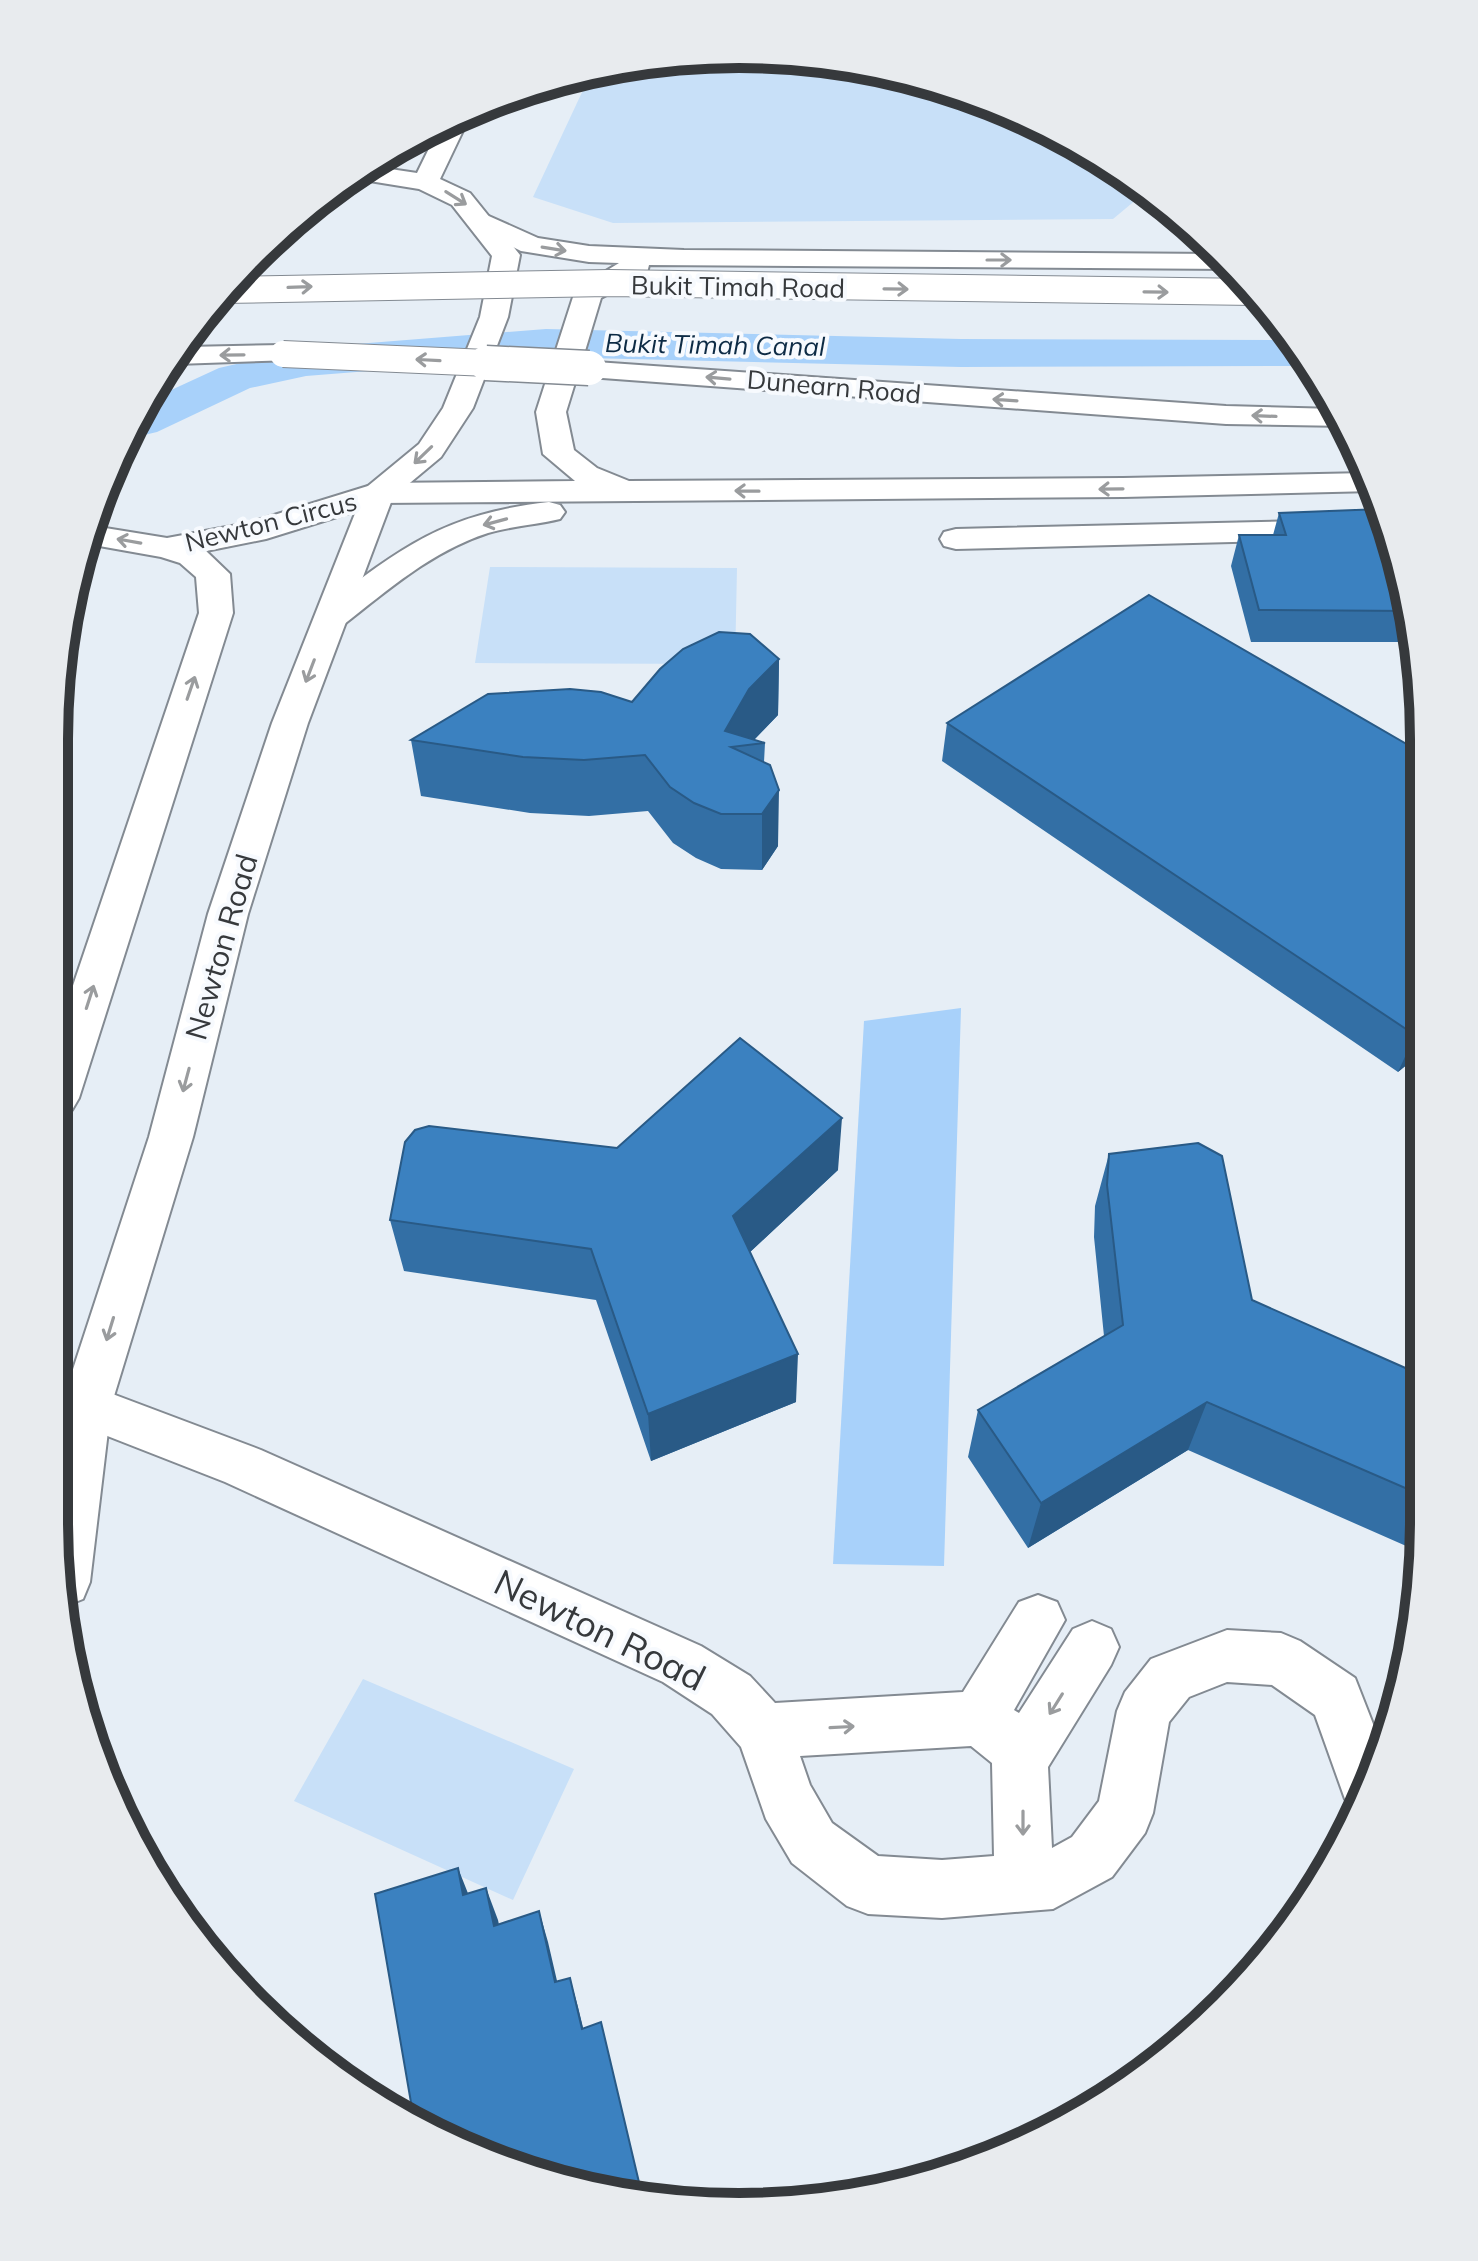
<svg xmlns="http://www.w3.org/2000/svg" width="1478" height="2261" font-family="Mulish,sans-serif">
	<rect width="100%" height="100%" fill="#e6eef6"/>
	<path fill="#c8e0f8" d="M 694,56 L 828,60 L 959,90 L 1081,146 L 1128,179 L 1137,199 L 1113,219 L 613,223 L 533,197 L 591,73 Z
		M 490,567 L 737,568 L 735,664 L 475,663 Z
		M 363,1679 L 574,1769 L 513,1900 L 294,1801 Z"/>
	<path fill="#a8d1fa" d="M 961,1008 L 944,1566 L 833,1564 L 864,1021 Z"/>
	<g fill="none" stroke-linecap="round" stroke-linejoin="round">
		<path fill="#a8d1fa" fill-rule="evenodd" d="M 546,329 L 961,339 L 1294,340 L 1310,366 L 961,367 L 546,357 L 306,376 L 250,388 L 157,432 L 140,436 L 133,434 L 156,397 L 219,368 L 306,348 Z"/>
		<g stroke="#838a92" stroke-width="4">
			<path id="minor" d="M 1385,519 L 1392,538 L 956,549 L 944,546 L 940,539 L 944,532 L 956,529 Z
				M 86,1384 L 261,1450 L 701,1646 L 750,1676 L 775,1703 L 963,1692 L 1019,1602 L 1038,1595 L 1057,1602 L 1065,1620 L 1014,1710 L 1019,1713 L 1073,1629 L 1092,1621 L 1111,1629 L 1119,1647 L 1111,1665 L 1048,1767 L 1052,1848 L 1072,1837 L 1099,1801 L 1117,1711 L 1125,1692 L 1151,1659 L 1227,1630 L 1281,1633 L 1300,1641 L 1355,1678 L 1382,1747 L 1372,1785 L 1359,1805 L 1345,1799 L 1315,1715 L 1272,1685 L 1227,1682 L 1189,1697 L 1169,1722 L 1153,1813 L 1145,1833 L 1112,1877 L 1053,1909 L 942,1918 L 868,1914 L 847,1906 L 792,1863 L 766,1819 L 741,1747 L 712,1714 L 663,1682 L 225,1482 L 69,1421 L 61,1406 L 69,1391 ZM 971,1746 L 992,1763 L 994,1856 L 942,1860 L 878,1856 L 832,1823 L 810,1785 L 800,1756 Z"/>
		</g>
		<g stroke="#838a92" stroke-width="4">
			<path id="major" d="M 468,113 L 470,116 L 440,179 L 470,193 L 520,255 L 508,317 L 473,408 L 441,457 L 393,497 L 308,723 L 248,914 L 193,1137 L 111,1406 L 90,1582 L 83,1599 L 68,1605 L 54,1522 L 54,1458 L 61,1406 L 149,1137 L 208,914 L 272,723 L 356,511 L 266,539 L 206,551 L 230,574 L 233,613 L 79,1098 L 72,1110 L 57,1115 L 57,1033 L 199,613 L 196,577 L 180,563 L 161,557 L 88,544 L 93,526 L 167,538 L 248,523 L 368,486 L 419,444 L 443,408 L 480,317 L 492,256 L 452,205 L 419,189 L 351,178 L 370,166 L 417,173 L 442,122 Z"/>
		</g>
		<g stroke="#838a92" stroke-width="4">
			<path id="highway" d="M 482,213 L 538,238 L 589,246 L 684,250 L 1218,254 L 1232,269 L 649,265 L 647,273 L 601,298 L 582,361 L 1226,406 L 1336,409 L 1347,426 L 1226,424 L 589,377 L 578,373 L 566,412 L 574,450 L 597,468 L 629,481 L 1123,478 L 1367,473 L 1374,491 L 1123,497 L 379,503 L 368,500 L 363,493 L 368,486 L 379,483 L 575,481 L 543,454 L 536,412 L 574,294 L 578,288 L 619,263 L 589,262 L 521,251 L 473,227 L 469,221 L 473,215 Z
				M 283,345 L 293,348 L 298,354 L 293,360 L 176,364 L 187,347 Z
				M 549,502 L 560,505 L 565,512 L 560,519 C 536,525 512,526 488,533 C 432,551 388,590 343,625 L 331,629 L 319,625 L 314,618 L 319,611 C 400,548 443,514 549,502 Z"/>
		</g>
		<use href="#minor" fill="#fff" fill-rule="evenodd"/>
		<use href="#major" fill="#fff" fill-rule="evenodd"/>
		<use href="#highway" fill="#fff" fill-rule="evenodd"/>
		<g stroke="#838a92" stroke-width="28" stroke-linecap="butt">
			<path id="highway-bridge-far1" d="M 222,290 L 609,283 L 1255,292
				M 283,354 L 530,365"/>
		</g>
		<g stroke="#838a92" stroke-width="37" stroke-linecap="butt">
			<path id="highway-bridge" d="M 486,363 L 589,368"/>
		</g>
		<use href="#highway-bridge-far1" stroke="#fff" stroke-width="26"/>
		<use href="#highway-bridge" stroke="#fff" stroke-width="34"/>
	</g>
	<path fill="#336fa5" d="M 1279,513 L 1401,562 L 1414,642 L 1251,642 L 1231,566 L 1239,535 L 1273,535 Z
		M 779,659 L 778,715 L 754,740 L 765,743 L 764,762 L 778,846 L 762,870 L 721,869 L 696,858 L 673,843 L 648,811 L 589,816 L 530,813 L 421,796 L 411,740 L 632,702 Z
		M 947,723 L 1422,753 L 1421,1053 L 1398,1072 L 942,761 Z
		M 617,1148 L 838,1170 L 750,1252 L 796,1402 L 651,1461 L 596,1300 L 404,1271 L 390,1220 Z
		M 1109,1154 L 1252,1300 L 1419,1374 L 1419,1541 L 1413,1549 L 1188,1450 L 1028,1548 L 968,1457 L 978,1410 L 1104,1336 L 1094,1237 L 1095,1206 Z"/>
	<path fill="#295a86" d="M 779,659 L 778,715 L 749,745 L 725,731 L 749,689 Z
		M 779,790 L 778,846 L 762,870 L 762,814 Z
		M 1421,1030 L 1421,1053 L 1398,1072 L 1415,1035 Z
		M 842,1118 L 838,1170 L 734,1267 L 733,1216 Z
		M 798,1354 L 796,1402 L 651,1461 L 648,1414 Z
		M 1207,1402 L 1188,1450 L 1028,1548 L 1041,1503 Z
		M 458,1868 L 471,1901 L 463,1895 Z
		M 486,1888 L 498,1920 L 506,1957 L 494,1926 Z
		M 539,1911 L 548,1942 L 564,2011 L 555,1982 Z
		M 570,1978 L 578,2007 L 590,2056 L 582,2029 Z"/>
	<path fill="#3b81c0" stroke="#295a86" stroke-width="2" d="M 1381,509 L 1401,562 L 1409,611 L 1259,610 L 1239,535 L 1286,535 L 1279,513 Z
		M 1149,595 L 1422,753 L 1421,1030 L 1415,1035 L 947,723 Z
		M 719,632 L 750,634 L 779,659 L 749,689 L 725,731 L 765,743 L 731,747 L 770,765 L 779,790 L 762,814 L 721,814 L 694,803 L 670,787 L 645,755 L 584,760 L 523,757 L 411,740 L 488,694 L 570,689 L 601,692 L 632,702 L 660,669 L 683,649 Z
		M 740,1038 L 842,1118 L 733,1216 L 798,1354 L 648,1414 L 591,1249 L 390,1220 L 405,1142 L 415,1130 L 429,1126 L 617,1148 Z
		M 1198,1143 L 1222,1156 L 1252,1300 L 1419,1374 L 1419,1494 L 1207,1402 L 1041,1503 L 978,1410 L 1123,1325 L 1107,1185 L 1109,1154 Z
		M 458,1868 L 463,1895 L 486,1888 L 494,1926 L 539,1911 L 555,1982 L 570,1978 L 582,2029 L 601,2022 L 642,2195 L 518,2170 L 413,2114 L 375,1894 Z"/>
	<defs><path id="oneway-shaft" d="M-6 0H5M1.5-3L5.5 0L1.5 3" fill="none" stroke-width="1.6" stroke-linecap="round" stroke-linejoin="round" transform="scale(2)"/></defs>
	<g stroke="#9a9c9e">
		<use href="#oneway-shaft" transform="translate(456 198) rotate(32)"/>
		<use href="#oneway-shaft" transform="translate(554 249) rotate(9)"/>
		<use href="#oneway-shaft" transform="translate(999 260)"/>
		<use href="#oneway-shaft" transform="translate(300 287) rotate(-2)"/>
		<use href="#oneway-shaft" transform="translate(896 289) rotate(1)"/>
		<use href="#oneway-shaft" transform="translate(1156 292) rotate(1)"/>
		<use href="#oneway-shaft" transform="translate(232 355) rotate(179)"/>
		<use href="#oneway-shaft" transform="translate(428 360) rotate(-177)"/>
		<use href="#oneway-shaft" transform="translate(718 378) rotate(-175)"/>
		<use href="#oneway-shaft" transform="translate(1005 400) rotate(-176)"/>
		<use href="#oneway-shaft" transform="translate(1264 416) rotate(-178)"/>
		<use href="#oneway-shaft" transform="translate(423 455) rotate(136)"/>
		<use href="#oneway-shaft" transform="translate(1111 489) rotate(179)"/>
		<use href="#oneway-shaft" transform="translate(747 491) rotate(-179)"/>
		<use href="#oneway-shaft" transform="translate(495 522) rotate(165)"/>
		<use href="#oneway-shaft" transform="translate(129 541) rotate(-170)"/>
		<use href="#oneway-shaft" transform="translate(310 671) rotate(111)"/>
		<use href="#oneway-shaft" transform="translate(191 688) rotate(-71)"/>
		<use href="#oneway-shaft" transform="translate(90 997) rotate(-72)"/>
		<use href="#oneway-shaft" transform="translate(186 1080) rotate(105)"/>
		<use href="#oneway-shaft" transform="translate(110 1329) rotate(107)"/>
		<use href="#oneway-shaft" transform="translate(1056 1704) rotate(122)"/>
		<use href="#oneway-shaft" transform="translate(842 1727) rotate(-3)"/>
		<use href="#oneway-shaft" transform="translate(1023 1823) rotate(90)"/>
	</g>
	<g text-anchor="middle" stroke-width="8" stroke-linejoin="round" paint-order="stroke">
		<g font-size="26" fill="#36393c" stroke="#f7fafe">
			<text transform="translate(738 287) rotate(1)" y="9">Bukit Timah Road</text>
			<text transform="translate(834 387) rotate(5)" y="9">Dunearn Road</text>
			<text transform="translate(271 522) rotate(-14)" y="9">Newton Circus</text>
		</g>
		<g font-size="26" font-style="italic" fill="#0d2b45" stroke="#f7fafe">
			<text transform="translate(715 345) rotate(1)" y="9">Bukit Timah Canal</text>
		</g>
		<g font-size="30" fill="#36393c" stroke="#f7fafe">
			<text transform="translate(222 947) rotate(-74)" y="10">Newton Road</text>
		</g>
		<g font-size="36" fill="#36393c" stroke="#f7fafe">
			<text transform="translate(600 1630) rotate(26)" y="13">Newton Road</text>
		</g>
	</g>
	<path d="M0 0H1478V2261H0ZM739 68H739A671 671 0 0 1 1410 739V1522A671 671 0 0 1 739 2193H739A671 671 0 0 1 68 1522V739A671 671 0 0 1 739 68Z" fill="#e8ebee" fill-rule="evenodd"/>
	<path fill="none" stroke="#36393c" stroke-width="10" d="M739 68H739A671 671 0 0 1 1410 739V1522A671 671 0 0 1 739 2193H739A671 671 0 0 1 68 1522V739A671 671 0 0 1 739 68Z"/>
</svg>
